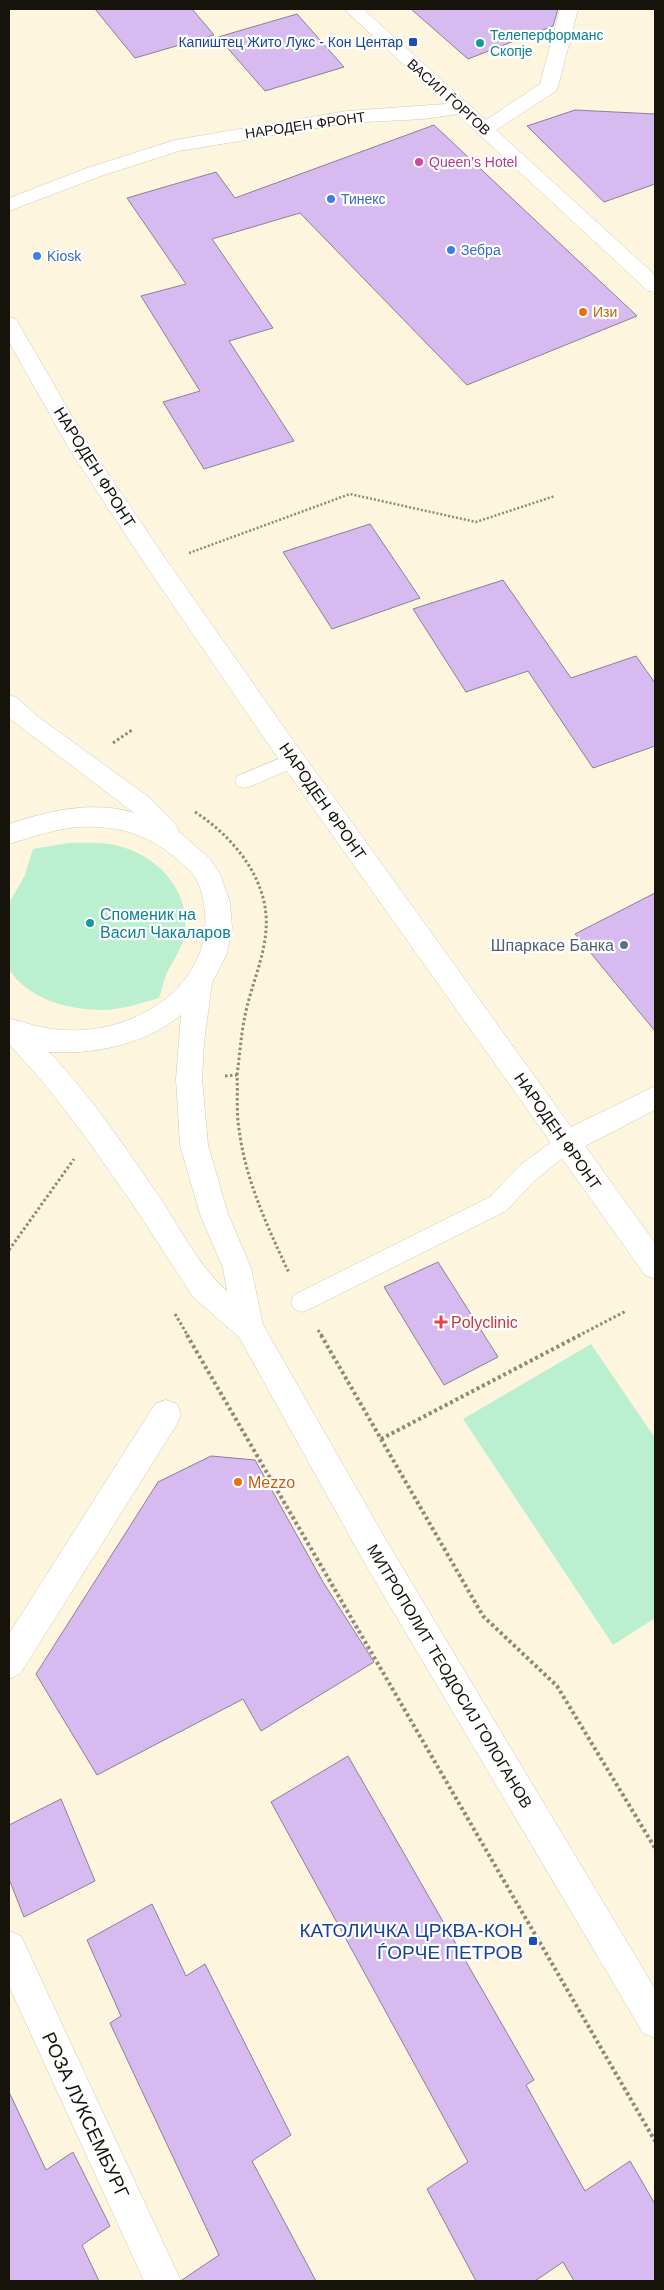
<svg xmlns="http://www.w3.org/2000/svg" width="664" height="2290" font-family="Helvetica,sans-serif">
	<rect width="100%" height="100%" fill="#fdf5de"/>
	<path fill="#baf0cf" d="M 69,843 C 85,843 100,842 115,845 C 159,855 195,894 183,941 C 179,953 171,964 166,975 C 163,983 162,990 159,998 C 141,1003 121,1010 102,1010 C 68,1010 28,999 9,969 L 9,903 L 25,875 L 33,849 Z
		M 591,1344 L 655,1438 L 655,1618 L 613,1645 L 463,1419 Z"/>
	<path fill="#d7baef" stroke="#8b8094" d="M 95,9 L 192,9 L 214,35 L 135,58 Z
		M 411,9 L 558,9 L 553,26 L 468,59 Z
		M 297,14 L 344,67 L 265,91 L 218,37 Z
		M 575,110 L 655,114 L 655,184 L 604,202 L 527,126 Z
		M 434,125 L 637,316 L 467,385 L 300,213 L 212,239 L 273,328 L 229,341 L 294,441 L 204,469 L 163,402 L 200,391 L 141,296 L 186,284 L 127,198 L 216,172 L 235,198 Z
		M 370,524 L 420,598 L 332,629 L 283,552 Z
		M 503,580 L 571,678 L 636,656 L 655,683 L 655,746 L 593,768 L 528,671 L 466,692 L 413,609 Z
		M 655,893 L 655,1031 L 575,934 Z
		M 438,1262 L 498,1357 L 444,1385 L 384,1287 Z
		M 211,1456 L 255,1460 L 323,1582 L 374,1662 L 261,1731 L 243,1699 L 97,1775 L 36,1674 L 158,1482 Z
		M 348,1756 L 534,2080 L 526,2085 L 585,2191 L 630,2161 L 655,2204 L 655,2281 L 574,2281 L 563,2262 L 535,2281 L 476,2281 L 427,2189 L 468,2162 L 271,1802 Z
		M 61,1799 L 95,1881 L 24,1917 L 9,1879 L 9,1825 Z
		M 152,1904 L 186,1976 L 205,1964 L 291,2135 L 252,2161 L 316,2281 L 183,2281 L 182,2280 L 219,2255 L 110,2023 L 121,2016 L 87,1940 Z
		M 9,2092 L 46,2170 L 73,2152 L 110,2226 L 82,2245 L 99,2281 L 9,2281 Z"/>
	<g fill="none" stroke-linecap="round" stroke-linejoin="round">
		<g stroke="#d0c9b2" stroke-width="1">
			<path id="lane" d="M 293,753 L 300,755 L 302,760 L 300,765 L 251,786 L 244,788 L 237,786 L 235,781 L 237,776 Z
				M 566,1134 L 574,1137 L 577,1143 L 574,1149 L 534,1181 L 506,1211 L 310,1309 L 302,1312 L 294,1309 L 291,1302 L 294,1295 L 490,1197 L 518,1167 L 558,1137 Z"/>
		</g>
		<g stroke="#d0c9b2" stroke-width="1">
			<path id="street" d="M 344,9 L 363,9 L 486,120 L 540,84 L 560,9 L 578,9 L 558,87 L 556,91 L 496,130 L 655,275 L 655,292 L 648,291 L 457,114 L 424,119 L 347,123 L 179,151 L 101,176 L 9,211 L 9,198 L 87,168 L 175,140 L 347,111 L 446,104 Z
				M 9,317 L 16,319 L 88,444 L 165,558 L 302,753 L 571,1127 L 655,1086 L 655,1110 L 585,1146 L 655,1243 L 655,1279 L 645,1275 L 284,767 L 149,570 L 71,452 L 9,342 Z
				M 166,1400 L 177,1404 L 181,1414 L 177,1424 L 20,1674 L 9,1679 L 9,1634 L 155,1404 Z
				M 9,1931 L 21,1936 L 181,2281 L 144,2281 L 9,1986 Z"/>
		</g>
		<g stroke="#d0c9b2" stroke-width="1">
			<path id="secondary" d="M 9,695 L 17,698 L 37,716 L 150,798 L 176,825 L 179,832 L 210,859 L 220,874 L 230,902 L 232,928 L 227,953 L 212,983 L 204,1042 L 202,1079 L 208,1145 L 228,1214 L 251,1268 L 263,1325 L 386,1540 L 655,1989 L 655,2038 L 643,2033 L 364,1562 L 239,1337 L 193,1297 L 136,1209 L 84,1135 L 43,1082 L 9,1044 L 9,1018 C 45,1030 75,1035 113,1025 C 165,1011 210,969 205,913 C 204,901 201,887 195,877 C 190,869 180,862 173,856 C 146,833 114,825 78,827 C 54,829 32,837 9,844 L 9,824 C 48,811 93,800 134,813 L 9,718 ZM 181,1015 L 176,1079 L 180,1145 L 200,1214 L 223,1268 L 227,1291 C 197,1265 179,1225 156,1192 C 123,1144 89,1094 49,1052 C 94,1055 146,1044 181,1015 Z"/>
		</g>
		<path stroke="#8d8878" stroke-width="2.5" stroke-dasharray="2 2" stroke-linecap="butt" d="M 189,553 L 350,494 L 476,522 L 555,496"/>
		<path stroke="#8d8878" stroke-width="3" stroke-dasharray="2.5 2.5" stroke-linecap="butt" d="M 113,743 L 132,730
			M 195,812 C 234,837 270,881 266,930 C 264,958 252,984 246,1011 C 241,1032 240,1054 237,1075
			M 225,1076 L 237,1075 C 238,1093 236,1111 239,1129 C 245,1179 268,1228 289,1273
			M 9,1250 L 74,1159
			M 175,1314 L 188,1336
			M 318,1330 L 322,1336
			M 578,1336 L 626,1311"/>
		<path stroke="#8d8878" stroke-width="4" stroke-dasharray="3 3" stroke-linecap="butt" d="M 187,1335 L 655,2141
			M 321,1335 L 483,1616 L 557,1686 L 655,1848
			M 381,1439 L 580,1335"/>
		<use href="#lane" fill="#fff" fill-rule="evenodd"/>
		<use href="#street" fill="#fff" fill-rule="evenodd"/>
		<use href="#secondary" fill="#fff" fill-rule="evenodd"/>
	</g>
	<g fill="#1a4fb4" stroke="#fff" stroke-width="2">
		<rect x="408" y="37" width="10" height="10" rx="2.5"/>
		<rect x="528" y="1936" width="10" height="10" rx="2.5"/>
	</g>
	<g fill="#0f9aa8" stroke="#fff" stroke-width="2">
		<circle cx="480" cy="43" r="5"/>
		<circle cx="90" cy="923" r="5"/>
	</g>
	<circle fill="#d1479c" stroke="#fff" stroke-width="2" cx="419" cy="162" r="5"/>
	<g fill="#3f7fe0" stroke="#fff" stroke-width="2">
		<circle cx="331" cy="199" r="5"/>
		<circle cx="451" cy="250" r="5"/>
		<circle cx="37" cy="256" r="5"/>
	</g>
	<g fill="#e8710a" stroke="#fff" stroke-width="2">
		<circle cx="583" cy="312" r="5"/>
		<circle cx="238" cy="1482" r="5"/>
	</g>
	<circle fill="#5c6f8a" stroke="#fff" stroke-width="2" cx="624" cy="945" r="5"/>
	<path fill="#e0444e" stroke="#fff" stroke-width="2" d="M438.5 1314.5h5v5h5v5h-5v5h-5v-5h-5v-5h5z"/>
	<g text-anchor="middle" stroke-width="4.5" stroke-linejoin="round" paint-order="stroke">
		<g font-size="14" fill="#0d838f" stroke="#fff" text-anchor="start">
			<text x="490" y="40">Телеперформанс<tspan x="490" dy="16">Скопје</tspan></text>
		</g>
		<g font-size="14" fill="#164399" stroke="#fff" text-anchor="end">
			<text x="403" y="47">Капиштец Жито Лукс - Кон Центар</text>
		</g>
		<g font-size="14" fill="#16130b" stroke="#fff">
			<text transform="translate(449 97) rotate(42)" y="5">ВАСИЛ ЃОРГОВ</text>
			<text transform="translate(305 125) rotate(-8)" y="5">НАРОДЕН ФРОНТ</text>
		</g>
		<g font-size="14" fill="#b23c85" stroke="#fff" text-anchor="start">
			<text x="429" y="167">Queen’s Hotel</text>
		</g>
		<g font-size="14" fill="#366cbe" stroke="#fff" text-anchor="start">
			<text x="341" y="204">Тинекс</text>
			<text x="461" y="255">Зебра</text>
			<text x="47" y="261">Kiosk</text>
		</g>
		<g font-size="14" fill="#c56008" stroke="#fff" text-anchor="start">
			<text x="593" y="317">Изи</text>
		</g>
		<g font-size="16" fill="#16130b" stroke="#fff">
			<text transform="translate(95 467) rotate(58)" y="6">НАРОДЕН ФРОНТ</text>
			<text transform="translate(323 801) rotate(55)" y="6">НАРОДЕН ФРОНТ</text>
			<text transform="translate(558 1131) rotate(55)" y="6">НАРОДЕН ФРОНТ</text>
			<text transform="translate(450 1676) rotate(59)" y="6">МИТРОПОЛИТ ТЕОДОСИЈ ГОЛОГАНОВ</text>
		</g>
		<g font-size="16" fill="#0d838f" stroke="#fff" text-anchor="start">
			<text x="100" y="920">Споменик на<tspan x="100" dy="18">Васил Чакаларов</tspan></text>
		</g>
		<g font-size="16" fill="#4e5e75" stroke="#fff" text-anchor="end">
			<text x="614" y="951">Шпаркасе Банка</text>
		</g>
		<g font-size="16" fill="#be3a42" stroke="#fff" text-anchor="start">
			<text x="451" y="1328">Polyclinic</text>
		</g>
		<g font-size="16" fill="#c56008" stroke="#fff" text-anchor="start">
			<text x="248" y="1488">Mezzo</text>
		</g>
		<g font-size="19" fill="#164399" stroke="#fff" text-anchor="end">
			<text x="523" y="1937">КАТОЛИЧКА ЦРКВА-КОН<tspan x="523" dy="22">ЃОРЧЕ ПЕТРОВ</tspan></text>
		</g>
		<g font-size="19" fill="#16130b" stroke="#fff">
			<text transform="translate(86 2115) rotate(65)" y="7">РОЗА ЛУКСЕМБУРГ</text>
		</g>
	</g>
	<rect width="664" height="2290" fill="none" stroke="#16130b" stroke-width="20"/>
</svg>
